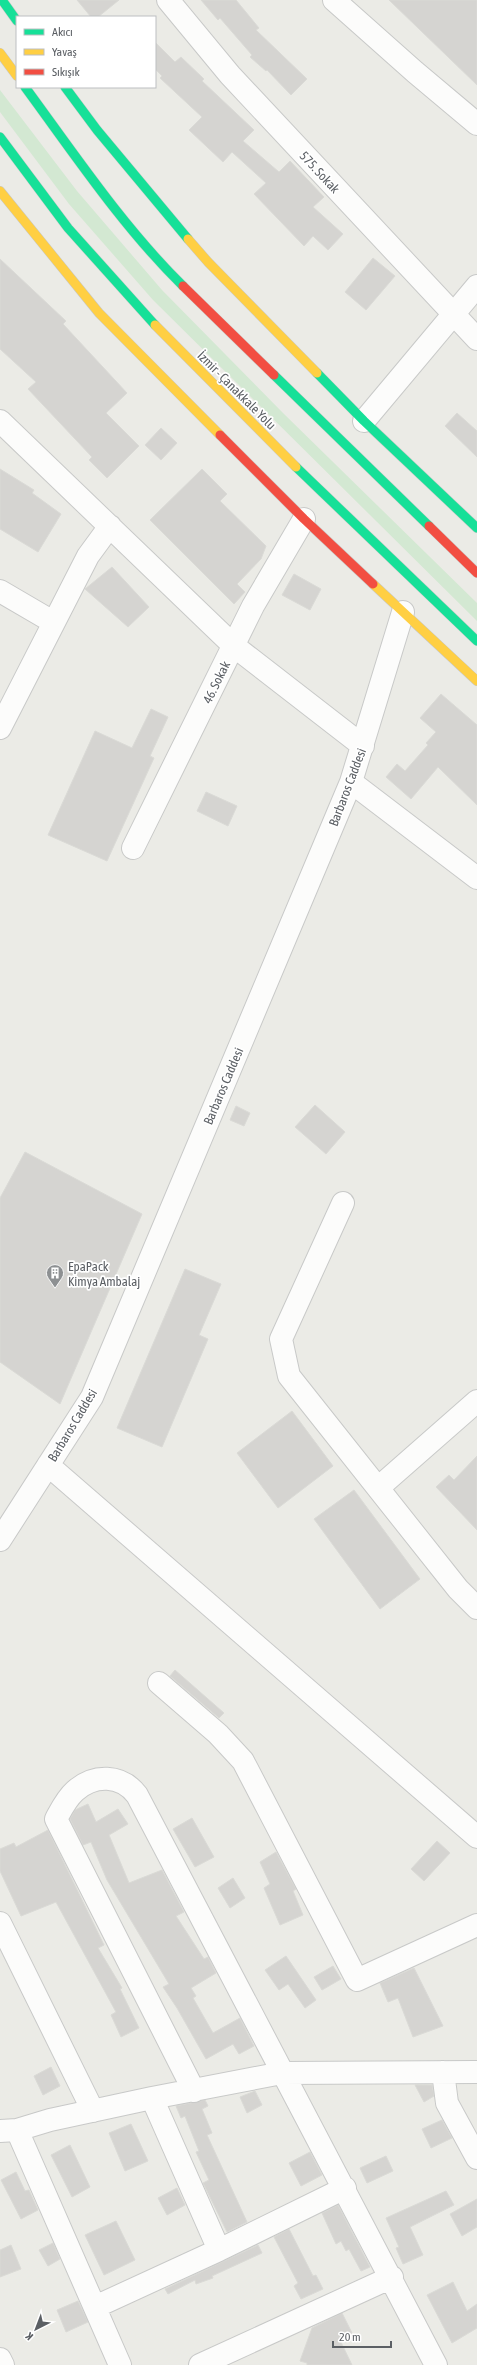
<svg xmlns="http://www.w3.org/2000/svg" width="477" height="2365" font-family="'Asap Condensed',sans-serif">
	<rect width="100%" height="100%" fill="#ebebe6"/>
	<path fill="#d3e8d2" d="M 0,90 L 77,191 L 162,290 L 283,413 L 477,603 L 477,621 L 153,300 L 69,204 L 0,112 Z"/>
	<path fill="#d5d4d1" stroke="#dadad6" d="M 77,0 L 119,0 L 98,17 L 91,17 Z
		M 201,0 L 236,0 L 259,28 L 256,30 L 307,79 L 291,95 L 267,70 L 266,71 L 250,57 L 252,55 L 220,18 L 218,20 Z
		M 389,0 L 477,0 L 477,85 Z
		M 155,42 L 175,62 L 181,57 L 204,79 L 202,81 L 254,130 L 243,141 L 279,172 L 290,161 L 324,197 L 313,207 L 343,234 L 328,250 L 313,236 L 304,246 L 254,194 L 266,183 L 232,152 L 223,162 L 189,130 L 202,117 L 160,78 L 162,76 L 155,69 Z
		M 373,258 L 395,276 L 366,310 L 345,292 Z
		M 0,259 L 66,321 L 63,324 L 127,393 L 106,413 L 139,446 L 107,478 L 89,460 L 92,457 L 28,389 L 36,382 L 0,349 Z
		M 457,413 L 477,431 L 477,457 L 445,426 Z
		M 161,428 L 177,443 L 161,460 L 145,445 Z
		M 0,469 L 34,490 L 32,493 L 61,514 L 38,552 L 0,529 Z
		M 202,469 L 227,494 L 220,501 L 266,546 L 261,559 L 237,584 L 245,592 L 234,604 L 150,520 Z
		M 112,567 L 149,607 L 128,627 L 85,589 Z
		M 294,574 L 321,589 L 310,610 L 282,595 Z
		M 441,694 L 477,725 L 477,805 L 438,767 L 411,799 L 386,777 L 397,764 L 405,771 L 428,745 L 426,743 L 436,732 L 420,718 Z
		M 151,709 L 168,717 L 150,756 L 154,758 L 107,861 L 48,835 L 95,731 L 132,748 Z
		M 206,792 L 237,806 L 228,826 L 197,811 Z
		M 315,1105 L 345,1132 L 326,1154 L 295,1127 Z
		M 236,1106 L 250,1113 L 244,1126 L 230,1120 Z
		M 25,1152 L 142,1214 L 60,1404 L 0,1362 L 0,1198 Z
		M 185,1269 L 221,1284 L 199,1335 L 208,1339 L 162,1447 L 117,1428 Z
		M 292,1411 L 333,1466 L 278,1508 L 237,1453 Z
		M 477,1456 L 477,1530 L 436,1487 L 449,1475 L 454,1480 Z
		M 354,1490 L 420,1579 L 380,1609 L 314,1519 Z
		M 175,1670 L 224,1713 L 219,1718 L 170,1676 Z
		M 88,1804 L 96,1822 L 118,1809 L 128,1824 L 109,1835 L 129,1883 L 162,1870 L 184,1912 L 176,1916 L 204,1959 L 208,1957 L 216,1973 L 191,1988 L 196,1996 L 193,1998 L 213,2033 L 240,2018 L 254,2046 L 239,2054 L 233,2044 L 206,2059 L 177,2008 L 163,1987 L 169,1984 L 107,1880 L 91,1842 L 83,1845 L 70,1819 L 75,1810 Z
		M 192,1818 L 214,1857 L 195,1867 L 173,1829 Z
		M 48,1830 L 104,1945 L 98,1948 L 122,1988 L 120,1989 L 139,2028 L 121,2037 L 111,2015 L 116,2012 L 56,1902 L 21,1916 L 0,1871 L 0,1849 L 14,1843 L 16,1847 Z
		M 437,1841 L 450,1853 L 424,1881 L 411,1869 Z
		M 276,1852 L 296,1889 L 293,1891 L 303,1915 L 280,1925 L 264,1888 L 270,1884 L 260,1862 Z
		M 233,1878 L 245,1898 L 230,1908 L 218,1888 Z
		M 286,1956 L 316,2000 L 305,2008 L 288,1984 L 279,1990 L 265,1970 Z
		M 333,1966 L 341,1979 L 322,1990 L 314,1977 Z
		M 414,1968 L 443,2026 L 413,2037 L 398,1998 L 388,2002 L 380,1983 Z
		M 51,2067 L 60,2086 L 43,2095 L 34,2076 Z
		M 415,2085 L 432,2085 L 434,2096 L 424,2102 Z
		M 255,2091 L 262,2105 L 247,2113 L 240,2097 Z
		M 205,2100 L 208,2106 L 202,2109 L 212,2133 L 207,2135 L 247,2222 L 227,2232 L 203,2183 L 209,2180 L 196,2152 L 199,2151 L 185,2116 L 181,2118 L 176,2106 Z
		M 442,2120 L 452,2138 L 431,2148 L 422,2129 Z
		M 131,2124 L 148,2161 L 125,2171 L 109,2133 Z
		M 70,2145 L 90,2187 L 72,2197 L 51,2155 Z
		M 310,2152 L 322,2175 L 301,2186 L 289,2163 Z
		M 386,2156 L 393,2171 L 367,2183 L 360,2168 Z
		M 16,2172 L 25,2191 L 29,2190 L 38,2210 L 21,2219 L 1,2180 Z
		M 177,2188 L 185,2205 L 167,2215 L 158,2198 Z
		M 446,2191 L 454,2205 L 410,2227 L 423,2255 L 403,2264 L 396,2248 L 399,2247 L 386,2218 Z
		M 477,2199 L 477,2227 L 462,2236 L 450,2214 Z
		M 338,2205 L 370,2267 L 361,2271 L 349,2249 L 346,2251 L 341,2241 L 336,2244 L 322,2213 Z
		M 116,2221 L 135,2260 L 104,2275 L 85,2235 Z
		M 289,2229 L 313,2276 L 316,2275 L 323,2289 L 301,2299 L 294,2286 L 298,2283 L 274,2237 Z
		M 53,2243 L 60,2259 L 48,2266 L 39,2250 Z
		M 11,2245 L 21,2269 L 0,2277 L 0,2250 Z
		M 258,2245 L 262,2253 L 212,2276 L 213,2278 L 196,2284 L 195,2280 L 168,2294 L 165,2289 Z
		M 453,2282 L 467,2311 L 477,2304 L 477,2328 L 452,2343 L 427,2295 Z
		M 78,2301 L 88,2322 L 66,2332 L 57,2310 Z
		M 342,2313 L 352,2333 L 339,2338 L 352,2365 L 307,2365 L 307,2363 L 300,2361 L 312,2328 Z"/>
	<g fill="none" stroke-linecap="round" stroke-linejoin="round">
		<g stroke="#c8c9c8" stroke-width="24">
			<path id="street" d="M 168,0 L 230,75 L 477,339
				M 334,0 L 415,72 L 477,124
				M 0,421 L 234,646 L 363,746
				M 364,421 L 477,286
				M 0,591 L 53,622
				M 0,728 L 88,556 L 110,526
				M 351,782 L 477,878
				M 133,848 L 253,606 L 304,519
				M 343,1203 L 281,1339 L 289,1376 L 458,1589 L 477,1608
				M 48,1465 L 477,1837
				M 378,1488 L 477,1401
				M 0,1540 L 92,1397 L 351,782 L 403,612
				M 159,1683 L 218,1734 L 243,1761 L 357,1980 L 477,1925
				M 0,1923 L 93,2111
				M 443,2072 L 447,2103 L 477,2158
				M 194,2091 L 56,1819 C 61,1810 66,1799 75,1791 C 94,1774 121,1774 137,1795 L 436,2365
				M 152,2098 L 219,2250
				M 17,2130 L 120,2365
				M 0,2131 L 17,2130 L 50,2120 L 152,2098 L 282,2073 L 477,2072
				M 95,2307 L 219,2250 L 345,2188
				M 0,2359 L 3,2365
				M 200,2365 L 392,2277"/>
		</g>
		<g stroke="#c7c8c6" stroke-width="10">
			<path id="fast" d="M 2,0 L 17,21
				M 25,87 C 75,155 123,227 183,286
				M 65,87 L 97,130 L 188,239
				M 0,137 L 68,228 L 155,325
				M 317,373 L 364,421 L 477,528
				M 274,375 L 429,526
				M 296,467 L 477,641"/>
		</g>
		<g stroke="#c7c8c6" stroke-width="10">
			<path id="slow" d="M 0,53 L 17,76
				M 0,191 L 99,313 L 220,435
				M 188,239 L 208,262 L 317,373
				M 155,325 L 296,467
				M 373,584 L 477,681"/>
		</g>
		<g stroke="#c7c8c6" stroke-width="10">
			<path id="jam" d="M 183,286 L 274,375
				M 220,435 L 304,519 L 373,584
				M 429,526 L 477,573"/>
		</g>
		<use href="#street" stroke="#fcfcfb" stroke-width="22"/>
		<use href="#fast" stroke="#16e098" stroke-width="9"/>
		<use href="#slow" stroke="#ffcf43" stroke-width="9"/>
		<use href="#jam" stroke="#f24e42" stroke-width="9"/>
	</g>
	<defs>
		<g id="building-pin" transform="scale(0.9)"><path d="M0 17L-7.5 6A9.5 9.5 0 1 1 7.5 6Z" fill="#8d9092" stroke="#fff"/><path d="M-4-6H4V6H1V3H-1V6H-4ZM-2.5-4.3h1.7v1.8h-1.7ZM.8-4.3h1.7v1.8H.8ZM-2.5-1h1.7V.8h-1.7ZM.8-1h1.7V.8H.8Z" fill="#fff"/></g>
	</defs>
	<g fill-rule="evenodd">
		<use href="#building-pin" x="55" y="1273"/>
	</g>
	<g text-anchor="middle" stroke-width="3.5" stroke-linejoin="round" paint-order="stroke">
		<g font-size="13" fill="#5b5f64" stroke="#fff">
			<text transform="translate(320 172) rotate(47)" y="5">575. Sokak</text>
			<text transform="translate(237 390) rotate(45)" y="5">İzmir - Çanakkale Yolu</text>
			<text transform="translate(216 682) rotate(-64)" y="5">46. Sokak</text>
			<text transform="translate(347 787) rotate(-69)" y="5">Barbaros Caddesi</text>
			<text transform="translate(223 1086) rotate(-67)" y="5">Barbaros Caddesi</text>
			<text transform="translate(72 1425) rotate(-59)" y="5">Barbaros Caddesi</text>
		</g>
		<g font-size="13" fill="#5b5f64" stroke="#fff" text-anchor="start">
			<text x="68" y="1271">EpaPack<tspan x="68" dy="15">Kimya Ambalaj</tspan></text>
		</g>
	</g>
	<rect x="16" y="16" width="140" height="72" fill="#ffffff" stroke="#bdbfc1"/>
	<rect x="24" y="29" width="20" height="6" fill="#16e098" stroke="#bdbfc1"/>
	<text x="52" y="36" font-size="12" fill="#5b5f64">Akıcı</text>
	<rect x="24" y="49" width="20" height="6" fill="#ffcf43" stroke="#bdbfc1"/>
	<text x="52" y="56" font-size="12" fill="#5b5f64">Yavaş</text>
	<rect x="24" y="69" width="20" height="6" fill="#f24e42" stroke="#bdbfc1"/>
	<text x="52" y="76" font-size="12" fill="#5b5f64">Sıkışık</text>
	<g transform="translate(36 2329) rotate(222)" stroke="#ffffff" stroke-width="3" paint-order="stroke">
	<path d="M0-3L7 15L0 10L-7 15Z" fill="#5b5f64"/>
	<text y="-6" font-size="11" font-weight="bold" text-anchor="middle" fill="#5b5f64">K</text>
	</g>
	<path d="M333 2341v6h58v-6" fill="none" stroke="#5b5f64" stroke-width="2"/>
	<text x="339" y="2341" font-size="12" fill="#5b5f64" stroke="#ffffff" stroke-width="3" paint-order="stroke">20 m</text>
</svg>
